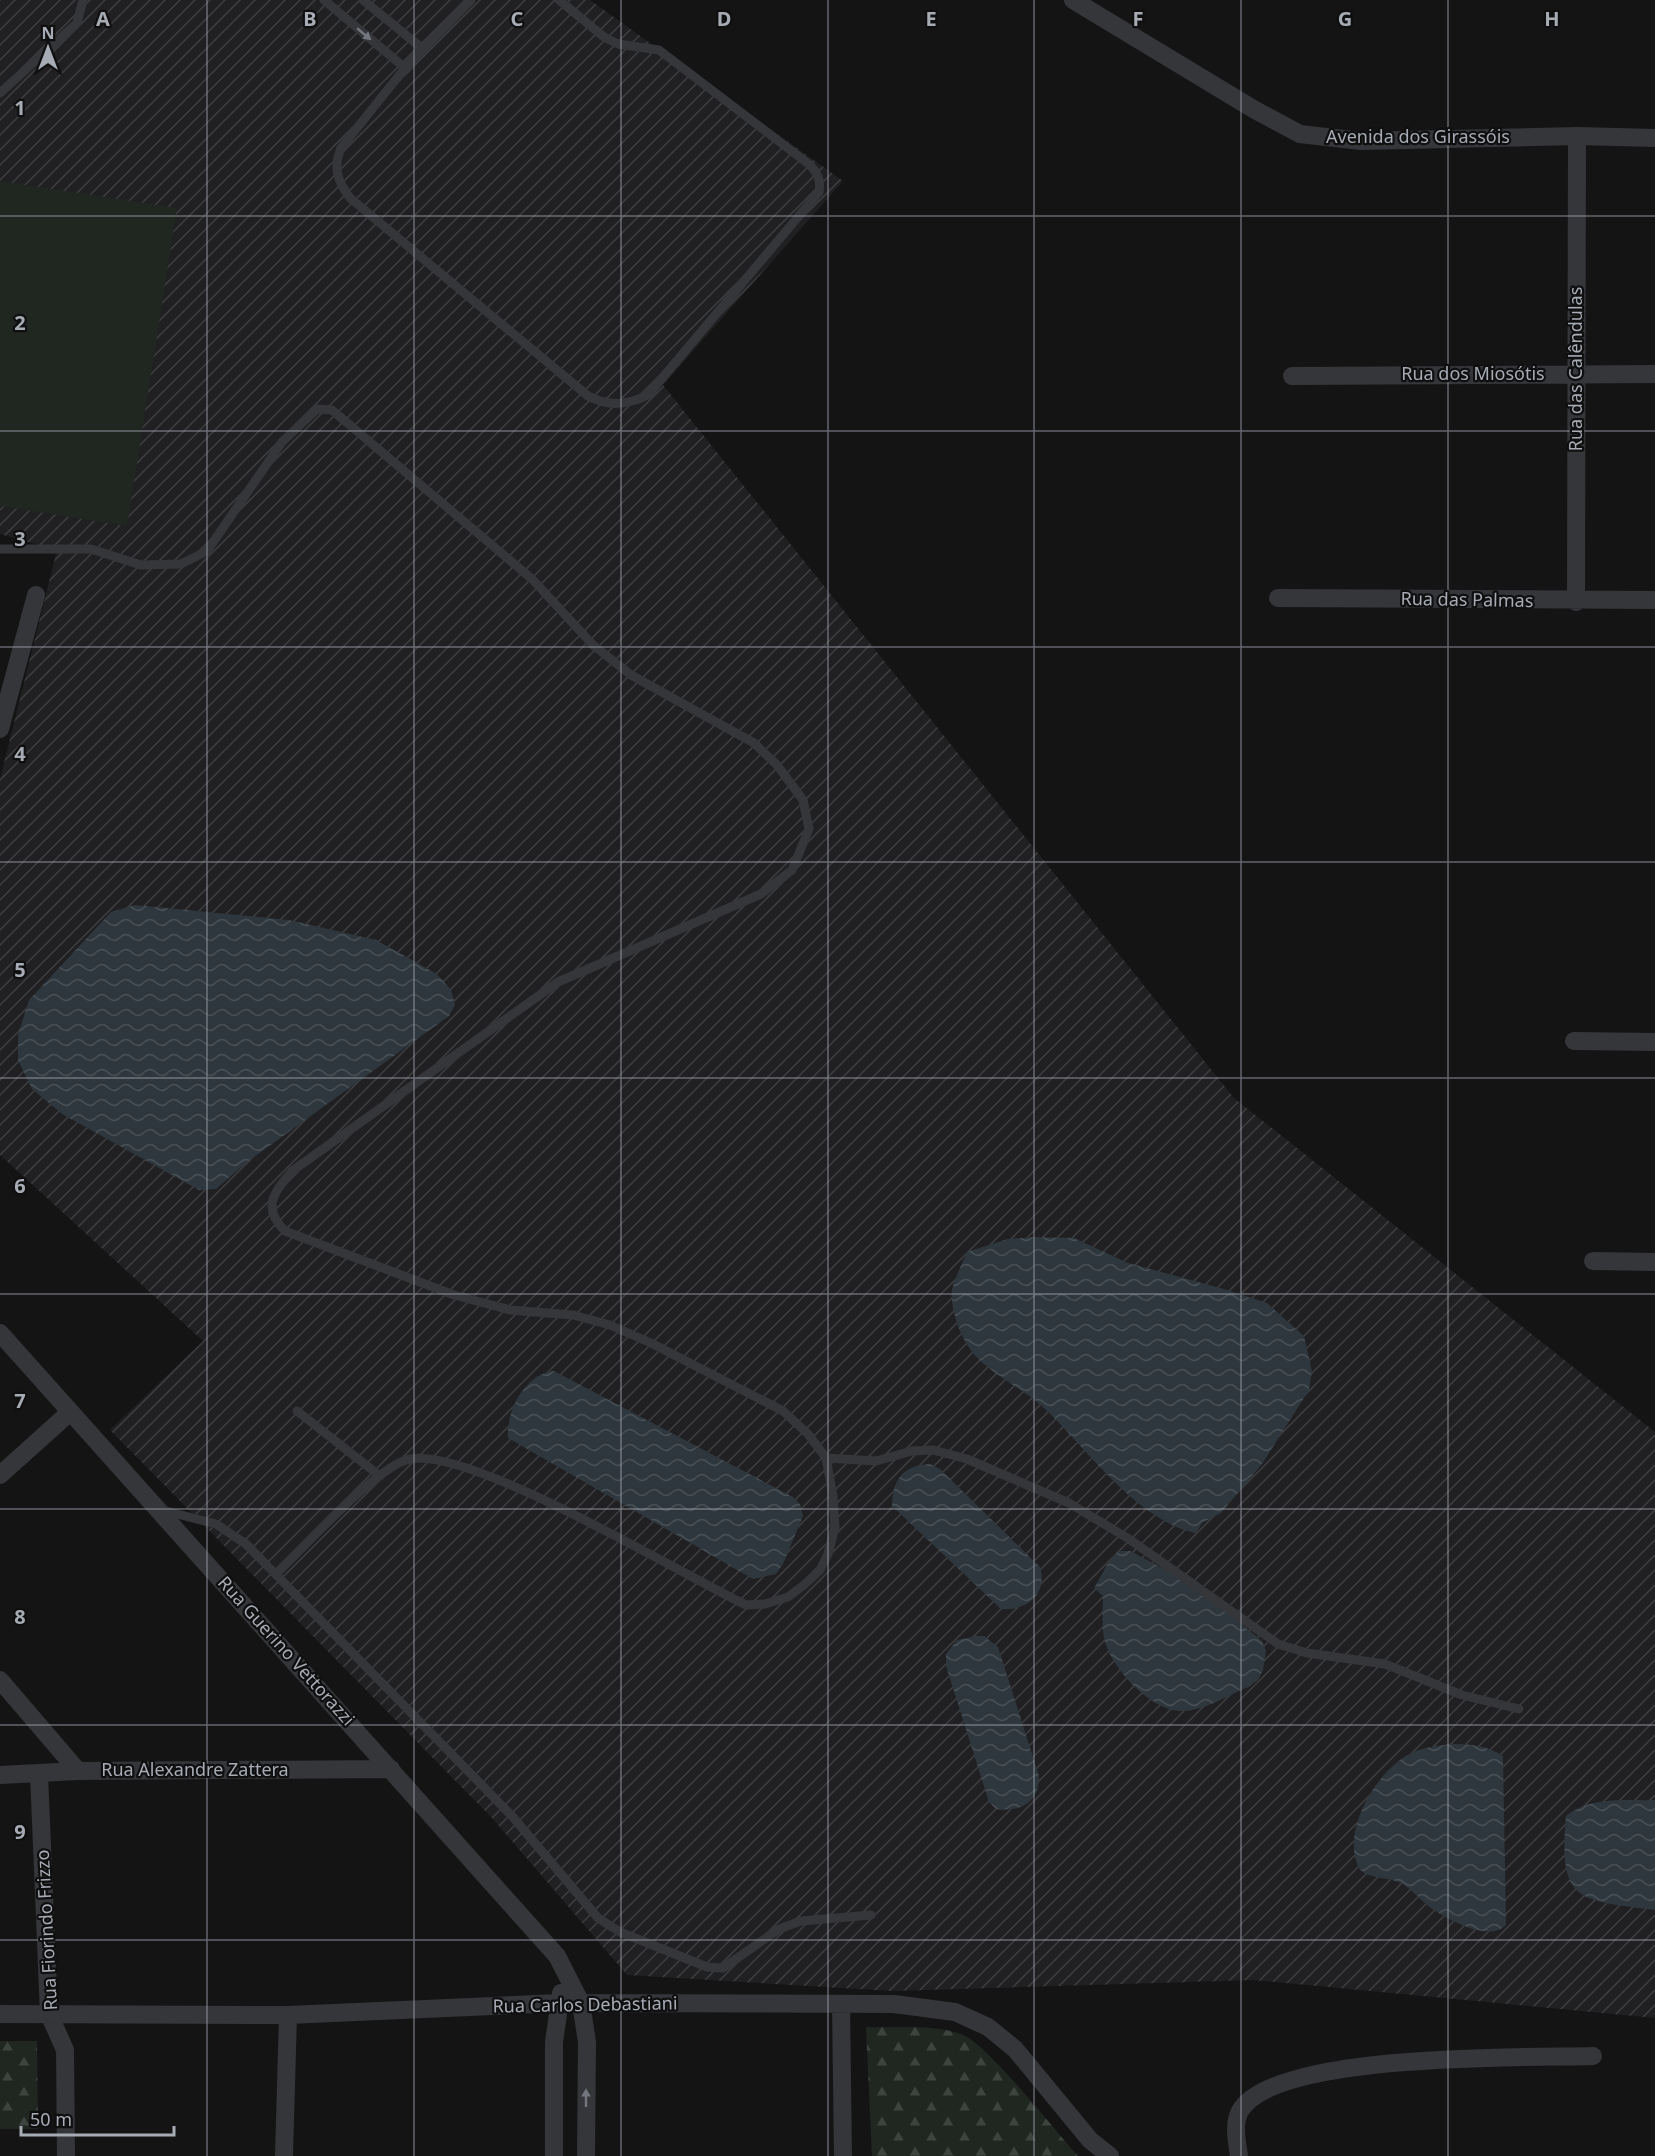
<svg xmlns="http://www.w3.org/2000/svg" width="1655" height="2156" font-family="'Noto Sans',sans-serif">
	<defs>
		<pattern id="industrial-furrows" width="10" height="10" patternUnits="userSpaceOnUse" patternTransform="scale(1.5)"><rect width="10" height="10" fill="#202022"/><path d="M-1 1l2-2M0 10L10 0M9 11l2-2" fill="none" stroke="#3d3e40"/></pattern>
		<pattern id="forest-firs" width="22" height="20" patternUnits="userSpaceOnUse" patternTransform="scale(1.5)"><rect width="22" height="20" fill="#202721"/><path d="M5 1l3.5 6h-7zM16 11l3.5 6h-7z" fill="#3d443f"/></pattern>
		<pattern id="water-waves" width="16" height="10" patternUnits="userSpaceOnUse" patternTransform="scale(1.5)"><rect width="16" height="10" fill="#2e373d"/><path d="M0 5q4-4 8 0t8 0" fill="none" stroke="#495157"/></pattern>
	</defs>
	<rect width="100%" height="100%" fill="#141415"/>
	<path fill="url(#industrial-furrows)" d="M 0,0 L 590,0 L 843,181 L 663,385 L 1234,1098 L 1655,1432 L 1655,2018 L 1254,1980 L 892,1991 L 627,1975 L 492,1818 L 110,1430 L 203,1341 L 0,1155 L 0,779 L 57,550 L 0,534 Z"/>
	<path fill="#202721" d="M 0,181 L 177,208 L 127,526 L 0,506 Z"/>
	<path fill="url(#forest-firs)" d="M 866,2027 C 897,2028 931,2024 961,2034 C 987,2043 1055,2131 1078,2156 L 872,2156 Z
		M 0,2041 L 37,2041 L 38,2129 L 0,2129 Z"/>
	<path fill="url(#water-waves)" d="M 135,905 L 289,920 L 376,940 L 437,974 L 451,990 L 455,1005 L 449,1016 L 247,1162 L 216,1189 L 199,1190 L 62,1114 L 32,1089 L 18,1060 L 18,1035 L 29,1000 L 111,912 Z
		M 1035,1237 L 1074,1238 L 1128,1263 L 1224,1289 L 1267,1303 L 1304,1336 L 1312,1371 L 1309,1390 L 1262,1464 L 1221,1513 L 1202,1523 L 1196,1533 C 1136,1521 1086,1447 1043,1407 C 1019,1385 983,1372 966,1343 C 958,1329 950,1306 952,1290 C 954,1278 963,1263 967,1252 L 1008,1239 Z
		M 554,1371 L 793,1497 L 800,1504 L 803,1516 L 783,1564 L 776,1574 L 753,1579 L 508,1438 C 506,1412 524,1374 554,1371 Z
		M 930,1464 L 940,1469 L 1040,1567 C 1048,1593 1028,1611 1001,1609 L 892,1506 C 893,1479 902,1466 930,1464 Z
		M 1120,1551 L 1130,1551 L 1193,1584 L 1262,1641 L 1266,1651 L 1263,1670 L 1258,1680 L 1248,1687 C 1229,1695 1205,1710 1184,1711 C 1153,1713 1113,1670 1105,1642 C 1101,1628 1103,1610 1103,1596 L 1094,1588 L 1111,1558 Z
		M 977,1636 L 984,1636 L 998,1647 L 1039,1776 C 1039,1803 1021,1812 996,1809 L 989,1802 L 946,1666 L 946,1654 L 957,1640 Z
		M 1450,1744 C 1470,1744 1486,1745 1503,1756 L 1506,1925 C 1489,1943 1447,1919 1431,1908 C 1420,1900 1411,1888 1399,1882 C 1387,1877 1364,1879 1358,1866 C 1341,1829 1379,1766 1414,1752 C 1425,1747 1438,1746 1450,1744 Z
		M 1655,1800 L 1655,1910 C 1578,1900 1558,1903 1566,1816 C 1591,1796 1625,1801 1655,1800 Z"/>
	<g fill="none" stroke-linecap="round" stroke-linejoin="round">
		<path stroke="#35363a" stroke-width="9" d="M 324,0 L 405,68
			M 363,0 L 423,49
			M 471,0 L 405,68 L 341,148 C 333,167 337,181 350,198 L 588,396 C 609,407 627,405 648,395 L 819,192 C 821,180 818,174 810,165 L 659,50 L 618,44 L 604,37 L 559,0
			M 0,93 L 77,23 L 83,0
			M 0,549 L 91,549 L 141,565 L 181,564 L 207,551 L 282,442 L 317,409 L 332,410 L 532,579 L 593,645 L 631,675 L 754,743 L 777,765 L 803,800 L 809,829 L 792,870 L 761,894 L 558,982 L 292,1171 C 274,1193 261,1207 285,1231 L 454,1295 L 510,1310 L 573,1315 L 610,1325 L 651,1343 L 783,1411 L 808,1434 L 826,1458 L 833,1496 L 835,1527 L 828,1554 L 820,1570 L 804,1585 L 788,1597 L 765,1604 L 746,1605 C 684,1576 462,1441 406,1460 C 373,1471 305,1546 277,1573
			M 297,1411 L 380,1476
			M 826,1458 L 876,1461 L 912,1451 L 933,1450 L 967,1459 L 1069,1503 L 1129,1539 L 1278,1644 L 1307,1653 L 1385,1664 L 1462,1695 L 1519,1709
			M 162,1510 L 216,1524 L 246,1544 L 512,1816 L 598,1918 L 620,1932 L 707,1967 L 723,1968 L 779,1929 L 801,1921 L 871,1915"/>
		<path stroke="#35363a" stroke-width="18" d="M 1073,0 L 1255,110 L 1300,134 L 1361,141 L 1577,136 L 1655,138
			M 1292,376 L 1655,374
			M 1278,598 L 1655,600
			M 1576,602 L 1577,136
			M 0,729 L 36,595
			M 1574,1041 L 1655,1042
			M 1593,1261 L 1655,1262
			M 0,1333 L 557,1956 L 581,2003 L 587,2042 L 586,2156
			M 0,1475 L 69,1413
			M 0,1680 L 78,1771
			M 39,1774 L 49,2014 L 65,2050 L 66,2156
			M 0,1775 L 78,1771 L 391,1769
			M 841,2005 L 843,2156
			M 0,2014 L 288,2015 L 559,2003 L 894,2004 L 955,2012 L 988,2027 L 1015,2049 L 1090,2140 L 1110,2156
			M 284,2156 L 288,2015
			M 554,2156 L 554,2042 L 561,1993
			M 1239,2156 C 1237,2142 1233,2124 1240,2111 C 1274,2052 1525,2058 1593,2056"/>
	</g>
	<defs><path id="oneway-solid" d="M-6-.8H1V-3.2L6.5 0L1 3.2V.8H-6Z" transform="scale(1.5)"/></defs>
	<g fill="#73767d">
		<use href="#oneway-solid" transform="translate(364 34) rotate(40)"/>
		<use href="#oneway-solid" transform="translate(586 2098) rotate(-90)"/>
	</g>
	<path fill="none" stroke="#a6abb4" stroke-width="1.5" stroke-opacity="0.55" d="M 207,0 L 207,2156M 414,0 L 414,2156M 621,0 L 621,2156M 828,0 L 828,2156M 1034,0 L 1034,2156M 1241,0 L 1241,2156M 1448,0 L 1448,2156M 0,216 L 1655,216M 0,431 L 1655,431M 0,647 L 1655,647M 0,862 L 1655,862M 0,1078 L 1655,1078M 0,1294 L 1655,1294M 0,1509 L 1655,1509M 0,1725 L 1655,1725M 0,1940 L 1655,1940"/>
	<g text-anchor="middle" stroke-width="4.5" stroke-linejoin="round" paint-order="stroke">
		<g font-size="18" fill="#a6abb4" stroke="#0f0f10">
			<text x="1418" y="143">Avenida dos Girassóis</text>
			<text transform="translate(1576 369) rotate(-90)" y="6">Rua das Calêndulas</text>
			<text x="1473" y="380">Rua dos Miosótis</text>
			<text transform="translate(1467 600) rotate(1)" y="6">Rua das Palmas</text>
			<text transform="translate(286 1651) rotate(48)" y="6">Rua Guerino Vettorazzi</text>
			<text x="195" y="1776">Rua Alexandre Zattera</text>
			<text transform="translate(47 1930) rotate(-93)" y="6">Rua Fiorindo Frizzo</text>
			<text transform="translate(585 2005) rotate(-1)" y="6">Rua Carlos Debastiani</text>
		</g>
	</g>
	<g font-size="20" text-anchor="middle" font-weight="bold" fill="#a6abb4" stroke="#0f0f10" stroke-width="4.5" stroke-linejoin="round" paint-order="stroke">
		<text x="103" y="26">A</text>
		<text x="310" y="26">B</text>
		<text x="517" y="26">C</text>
		<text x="724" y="26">D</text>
		<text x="931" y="26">E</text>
		<text x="1138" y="26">F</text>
		<text x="1345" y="26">G</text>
		<text x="1552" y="26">H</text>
		<text x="20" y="115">1</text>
		<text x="20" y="330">2</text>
		<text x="20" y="546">3</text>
		<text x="20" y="761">4</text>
		<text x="20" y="977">5</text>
		<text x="20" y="1193">6</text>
		<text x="20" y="1408">7</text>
		<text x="20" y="1624">8</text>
		<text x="20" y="1839">9</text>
	</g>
	<g transform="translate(48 48)" stroke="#0f0f10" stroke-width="4.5" paint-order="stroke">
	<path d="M0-4.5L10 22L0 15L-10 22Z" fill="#a6abb4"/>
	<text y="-9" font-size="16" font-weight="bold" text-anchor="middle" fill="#a6abb4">N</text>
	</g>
	<path d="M21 2126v9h153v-9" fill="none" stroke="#a6abb4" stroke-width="3"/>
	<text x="30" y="2126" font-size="18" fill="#a6abb4" stroke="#0f0f10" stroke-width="4.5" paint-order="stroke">50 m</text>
</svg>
